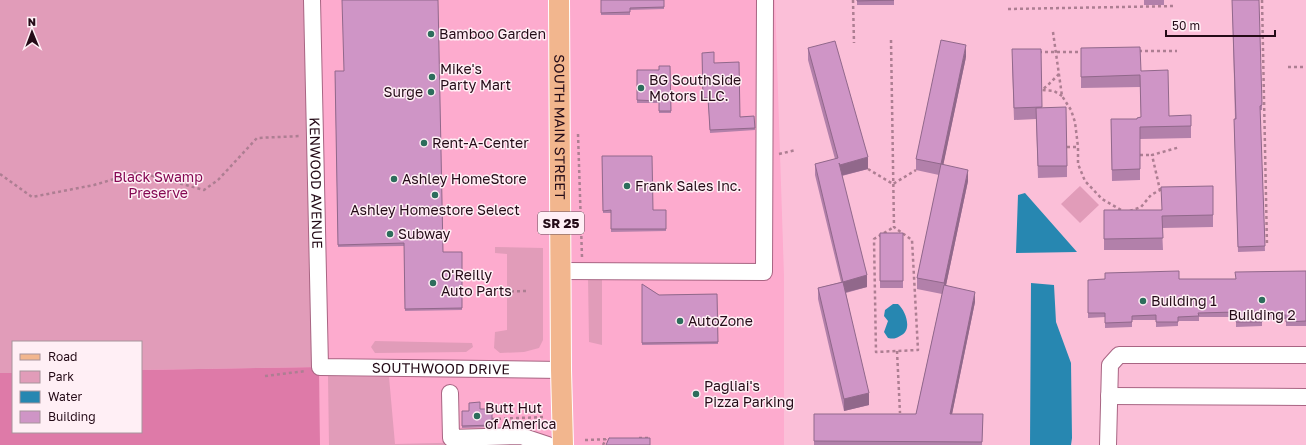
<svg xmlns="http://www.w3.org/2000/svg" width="1306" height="445" font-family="'Golos Text',sans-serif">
	<rect width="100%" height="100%" fill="#fbbfd8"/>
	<path fill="#fdabce" d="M 312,0 L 775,0 L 784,276 L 784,445 L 320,445 Z"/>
	<path fill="#e19cb9" d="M 0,0 L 312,0 L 319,367 L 141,370 L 141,342 L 13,342 L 13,373 L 0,373 Z
		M 1080,186 L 1099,205 L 1080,223 L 1061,204 Z
		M 495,247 L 543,248 L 543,340 L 539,348 L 524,352 L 500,353 L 494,348 L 495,332 L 507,330 L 507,254 L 495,253 Z
		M 588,277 L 602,277 L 602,345 L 589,342 Z
		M 375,341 L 472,343 L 473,347 L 466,352 L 375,353 L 371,347 Z
		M 328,376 L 389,377 L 395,444 L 524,441 L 530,445 L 329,445 Z"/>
	<path fill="#de7aa8" d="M 319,367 L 320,445 L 0,445 L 0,373 L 13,373 L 13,432 L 141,432 L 141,370 Z"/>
	<path fill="#2787b1" d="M 1025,193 L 1077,252 L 1016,253 L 1018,195 Z
		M 1031,283 L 1054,285 L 1056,322 L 1071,363 L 1072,438 L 1071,445 L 1030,445 Z
		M 893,304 L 898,304 C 906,311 913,331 900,336 C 895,339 893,339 888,338 L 884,332 L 888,321 L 884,316 L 885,310 Z"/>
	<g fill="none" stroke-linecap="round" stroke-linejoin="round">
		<g stroke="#a86583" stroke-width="18">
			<g id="minor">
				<path id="s1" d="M 312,0 L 320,367 L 561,370"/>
				<path d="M 561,271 L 764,272 L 765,0"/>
				<path d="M 450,393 L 451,438 L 521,436 L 548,445"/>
				<path d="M 1109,396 L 1306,397"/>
				<path d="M 1108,445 L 1110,365 L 1119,355 L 1306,355"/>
			</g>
		</g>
		<g stroke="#fff" stroke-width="22">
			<g id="major">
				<path id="s2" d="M 559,0 L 561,370 L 563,445"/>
			</g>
		</g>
		<path stroke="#ad7e92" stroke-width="2.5" stroke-dasharray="3 3" stroke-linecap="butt" d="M 853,0 L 854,43
			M 1262,0 L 1267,246
			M 1008,9 L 1176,6
			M 1053,32 L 1062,96 L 1071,110 L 1075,122 L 1078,147 L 1078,164 L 1085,181 L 1102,199 L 1123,211
			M 891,40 L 894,227 L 912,240 L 918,350 L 876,352 L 874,239 L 894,227
			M 1139,51 L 1177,51
			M 1039,52 L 1084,52
			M 1288,67 L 1306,67
			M 1059,74 L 1048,85 L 1042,90 L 1054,91 L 1062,96
			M 578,134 L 582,257
			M 1067,147 L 1078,147
			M 779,154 L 796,150
			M 1140,155 L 1152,155
			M 868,169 L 893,184 L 916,170
			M 0,174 L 32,197 L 94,185 L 138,172 L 204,190 L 218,180 L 257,138 L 301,136
			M 1161,190 L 1160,190 L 1152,155 L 1180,147
			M 1130,211 L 1141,207 L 1151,195 L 1160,190
			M 487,292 L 527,291
			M 897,351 L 900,413
			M 265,376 L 306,371
			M 492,419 L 545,417
			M 639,438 L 650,438
			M 585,440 L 610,439
			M 603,445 L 606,439"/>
		<use href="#minor" stroke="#fff" stroke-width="16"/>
		<use href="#major" stroke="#f2b68e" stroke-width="20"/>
	</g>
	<path fill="#b280aa" d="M 601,0 L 664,0 L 664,9 L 630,10 L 630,15 L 601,15 Z
		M 857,0 L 894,0 L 894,5 L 857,5 Z
		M 1144,0 L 1164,0 L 1164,5 L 1144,5 Z
		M 1232,0 L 1262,105 L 1262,110 L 1260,110 L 1265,251 L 1238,252 L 1234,124 L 1235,119 Z
		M 808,48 L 868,169 L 842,176 L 867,287 L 846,293 L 869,405 L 844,411 L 818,299 L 818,288 L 841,282 L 815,175 L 815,164 L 835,159 L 808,60 Z
		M 1081,48 L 1141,71 L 1169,116 L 1191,126 L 1191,138 L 1140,139 L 1140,180 L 1112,181 L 1111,119 L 1137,119 L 1141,117 L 1140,87 L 1081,88 Z
		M 702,53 L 714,63 L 740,117 L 754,116 L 755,130 L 710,133 L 708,100 L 703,100 Z
		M 966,57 L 943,165 L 968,181 L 946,285 L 975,302 L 952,414 L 983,414 L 982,445 L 814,445 L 814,414 L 916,414 L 942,294 L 917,289 L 917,278 L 939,175 L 916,170 L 916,159 Z
		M 1012,61 L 1042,108 L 1067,166 L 1067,177 L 1038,178 L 1036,119 L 1014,120 Z
		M 670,66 L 671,113 L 659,113 L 659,103 L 637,103 L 637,70 L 659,70 Z
		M 335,71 L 344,71 L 443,252 L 462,252 L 462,310 L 405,311 L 404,246 L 338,247 Z
		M 602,156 L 653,210 L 666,210 L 666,231 L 611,232 L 611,213 L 603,213 Z
		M 1213,186 L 1213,227 L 1162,228 L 1163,250 L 1104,250 L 1104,210 L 1161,210 Z
		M 880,233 L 903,233 L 903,288 L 880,288 Z
		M 1306,271 L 1306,326 L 1286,326 L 1286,319 L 1262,320 L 1262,326 L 1236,327 L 1236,317 L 1199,317 L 1199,321 L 1178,321 L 1178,326 L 1156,327 L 1156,320 L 1132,320 L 1132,327 L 1105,328 L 1105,317 L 1088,318 L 1088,284 L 1179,279 L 1235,279 Z
		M 642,284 L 659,295 L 717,294 L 718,344 L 642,345 Z
		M 480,409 L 492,409 L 492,427 L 462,428 L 462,411 L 469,411 Z"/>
	<path fill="#91688b" d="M 966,45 L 966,57 L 941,176 L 941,164 Z
		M 868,157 L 868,169 L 840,176 L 840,165 Z
		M 968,170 L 968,181 L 944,295 L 944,283 Z
		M 867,275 L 867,287 L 843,293 L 843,282 Z
		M 975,292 L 975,302 L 950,424 L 950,414 Z
		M 869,393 L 869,405 L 844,411 L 844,399 Z"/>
	<path fill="#cf95c6" stroke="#91688b" d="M 342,0 L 438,0 L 443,252 L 462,252 L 462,308 L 405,309 L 404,243 L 338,245 L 335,71 L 344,71 Z
		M 601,0 L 664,0 L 664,7 L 630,8 L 630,12 L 601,13 Z
		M 857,0 L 894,0 L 857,1 Z
		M 1232,0 L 1259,0 L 1262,105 L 1260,106 L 1265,246 L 1238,247 L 1234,119 L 1236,119 Z
		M 941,40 L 966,45 L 941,164 L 916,159 Z
		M 835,41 L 868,157 L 840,165 L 839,163 L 867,275 L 843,282 L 815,164 L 838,158 L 808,48 Z
		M 1140,47 L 1141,71 L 1168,70 L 1169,116 L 1191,115 L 1191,126 L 1140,127 L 1140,169 L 1112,170 L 1111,119 L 1137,119 L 1137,118 L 1141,117 L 1140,75 L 1081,77 L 1081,48 Z
		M 1012,49 L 1041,49 L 1042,107 L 1014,108 Z
		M 714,52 L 714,63 L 739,62 L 740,117 L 754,116 L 755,128 L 710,130 L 708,98 L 703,98 L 702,53 Z
		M 659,66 L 670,66 L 671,111 L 659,111 L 659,101 L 637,100 L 637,70 L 659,70 Z
		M 1066,107 L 1067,166 L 1038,166 L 1036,108 Z
		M 602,156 L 652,156 L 653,210 L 666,210 L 666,229 L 611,229 L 611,210 L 603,211 Z
		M 941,164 L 968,170 L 944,283 L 917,278 Z
		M 1213,186 L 1213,215 L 1162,216 L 1163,238 L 1104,239 L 1104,210 L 1162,210 L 1161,187 Z
		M 880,233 L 903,233 L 903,281 L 880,281 Z
		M 1179,271 L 1179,279 L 1236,279 L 1235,272 L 1306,271 L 1306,321 L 1286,322 L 1286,315 L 1262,315 L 1262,322 L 1236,322 L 1236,312 L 1198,313 L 1199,316 L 1178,317 L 1178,322 L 1156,322 L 1156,315 L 1132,316 L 1132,322 L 1105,323 L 1105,313 L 1088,313 L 1088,280 L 1105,279 L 1105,273 Z
		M 843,282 L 869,393 L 844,399 L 818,288 Z
		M 642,284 L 659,295 L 717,294 L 718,342 L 642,343 Z
		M 944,285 L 975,292 L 950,414 L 983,414 L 982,442 L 814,441 L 814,414 L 916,414 Z
		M 480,402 L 480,409 L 492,409 L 492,425 L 462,426 L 462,411 L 469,411 L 469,403 Z
		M 609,438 L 650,438 L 650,445 L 606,445 Z"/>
	<g fill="#2d6d5c" stroke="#ffeff5" stroke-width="1.5">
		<circle cx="431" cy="34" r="4"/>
		<circle cx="432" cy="77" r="4"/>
		<circle cx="641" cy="88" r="4"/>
		<circle cx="431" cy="92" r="4"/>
		<circle cx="424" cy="143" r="4"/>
		<circle cx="394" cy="179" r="4"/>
		<circle cx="627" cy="186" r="4"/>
		<circle cx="435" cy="195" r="4"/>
		<circle cx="390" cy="234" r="4"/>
		<circle cx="433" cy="283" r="4"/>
		<circle cx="1262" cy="300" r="4"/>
		<circle cx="1143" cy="301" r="4"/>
		<circle cx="680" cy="321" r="4"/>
		<circle cx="696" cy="394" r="4"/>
		<circle cx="477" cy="416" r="4"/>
	</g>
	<g text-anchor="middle" stroke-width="3" stroke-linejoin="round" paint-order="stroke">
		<rect fill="#ffeff5" stroke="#664f5a" stroke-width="1" x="538" y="212" width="46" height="22" rx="3"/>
		<g font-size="13" font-weight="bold" fill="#240b17">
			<text x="561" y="228">SR 25</text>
		</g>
		<g font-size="14" fill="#240b17" stroke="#ffeff5" text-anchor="start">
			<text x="439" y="39">Bamboo Garden</text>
			<text x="440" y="74">Mike's<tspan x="440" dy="16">Party Mart</tspan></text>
			<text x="649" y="85">BG SouthSide<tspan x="649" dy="16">Motors LLC.</tspan></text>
			<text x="423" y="97" text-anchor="end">Surge</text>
			<text x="432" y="148">Rent-A-Center</text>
			<text x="402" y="184">Ashley HomeStore</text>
			<text x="635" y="191">Frank Sales Inc.</text>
			<text x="435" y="215" text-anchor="middle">Ashley Homestore Select</text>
			<text x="398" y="239">Subway</text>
			<text x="441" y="280">O'Reilly<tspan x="441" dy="16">Auto Parts</tspan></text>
			<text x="1151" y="306">Building 1</text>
			<text x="1262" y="320" text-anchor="middle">Building 2</text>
			<text x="688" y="326">AutoZone</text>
			<text x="704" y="391">Pagliai's<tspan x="704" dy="16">Pizza Parking</tspan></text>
			<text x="485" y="413">Butt Hut<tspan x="485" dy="16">of America</tspan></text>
		</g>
		<g font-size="14" fill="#240b17" stroke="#ffeff5">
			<text dy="5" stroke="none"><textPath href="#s2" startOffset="127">SOUTH MAIN STREET</textPath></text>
			<text dy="5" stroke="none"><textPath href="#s1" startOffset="183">KENWOOD AVENUE</textPath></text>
			<text dy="5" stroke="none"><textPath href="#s1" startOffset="488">SOUTHWOOD DRIVE</textPath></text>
		</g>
		<g font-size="14" fill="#850853" stroke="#ffeff5">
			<text x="158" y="182">Black Swamp<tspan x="158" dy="16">Preserve</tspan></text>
		</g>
	</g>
	<rect x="12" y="341" width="130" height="92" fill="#ffeff5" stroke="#a7949c"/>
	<rect x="20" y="354" width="20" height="6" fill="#f2b68e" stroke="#a7949c"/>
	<text x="48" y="361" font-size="12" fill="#240b17">Road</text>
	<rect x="20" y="371" width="20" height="12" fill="#e19cb9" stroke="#a7949c"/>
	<text x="48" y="381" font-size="12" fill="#240b17">Park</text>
	<rect x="20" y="391" width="20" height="12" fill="#2787b1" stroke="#a7949c"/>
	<text x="48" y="401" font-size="12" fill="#240b17">Water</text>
	<rect x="20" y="411" width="20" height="12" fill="#cf95c6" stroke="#a7949c"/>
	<text x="48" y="421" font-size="12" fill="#240b17">Building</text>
	<g transform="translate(32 32) rotate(359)" stroke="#ffeff5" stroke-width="3" paint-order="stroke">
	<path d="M0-3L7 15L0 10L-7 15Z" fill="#240b17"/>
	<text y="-6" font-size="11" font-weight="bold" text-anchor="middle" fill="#240b17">N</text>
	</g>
	<path d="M1166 30v6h109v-6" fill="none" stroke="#240b17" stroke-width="2"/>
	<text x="1172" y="30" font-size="12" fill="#240b17" stroke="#ffeff5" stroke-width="3" paint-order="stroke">50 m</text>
</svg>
